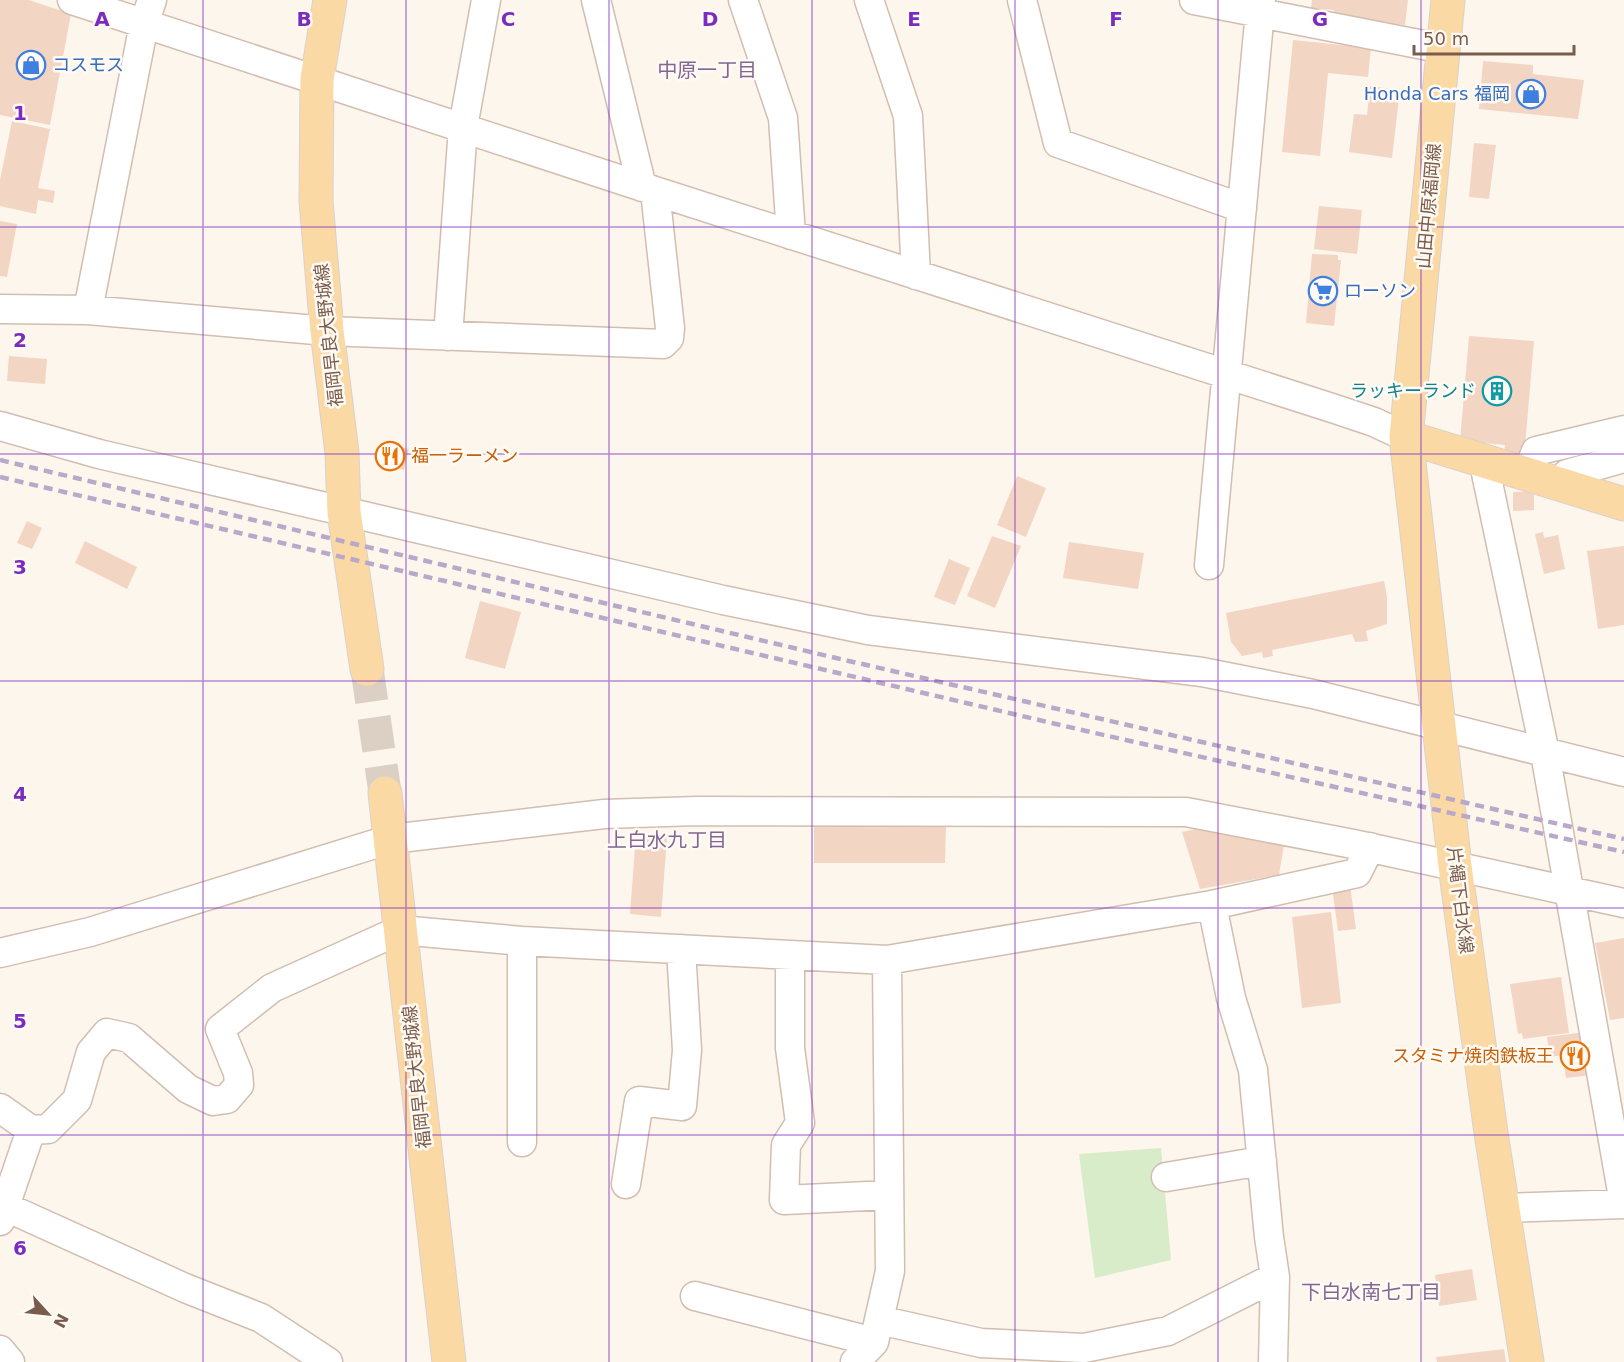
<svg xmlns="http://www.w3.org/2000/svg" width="1624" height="1362" font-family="'DejaVu Sans','Noto Sans JP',sans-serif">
	<rect width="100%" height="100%" fill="#fdf6ec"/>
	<path fill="#d8ecc9" d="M 1161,1148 L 1171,1260 L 1095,1278 L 1079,1154 Z"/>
	<path fill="#f3d5c3" d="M 0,0 L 29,0 L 71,14 L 50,125 L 0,115 Z
		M 1312,0 L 1408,0 L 1405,25 L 1333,17 L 1334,10 L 1311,8 Z
		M 1293,40 L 1371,48 L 1368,77 L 1328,73 L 1320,156 L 1282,152 Z
		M 1483,61 L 1533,65 L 1533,74 L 1584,80 L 1578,119 L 1479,109 Z
		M 1370,86 L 1400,90 L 1392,158 L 1349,152 L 1354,114 L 1367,115 Z
		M 12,121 L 50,129 L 38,188 L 55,191 L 53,203 L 38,200 L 36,214 L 0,206 L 0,180 Z
		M 1474,143 L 1496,145 L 1489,199 L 1469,197 Z
		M 1319,206 L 1362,210 L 1357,254 L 1314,249 Z
		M 0,221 L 17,224 L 7,277 L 0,276 Z
		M 1312,254 L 1338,255 L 1338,260 L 1341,260 L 1334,326 L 1306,323 Z
		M 1469,336 L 1534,341 L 1524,458 L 1504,456 L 1505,445 L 1460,441 Z
		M 9,356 L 47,359 L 45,384 L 7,381 Z
		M 381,443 L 409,449 L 404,470 L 377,464 Z
		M 1017,476 L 1046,488 L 1026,537 L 997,525 Z
		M 1534,491 L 1534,510 L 1513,511 L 1513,492 Z
		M 27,521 L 42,528 L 32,549 L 17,543 Z
		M 1543,532 L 1544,538 L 1558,535 L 1565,569 L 1544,574 L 1535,534 Z
		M 992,536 L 1021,546 L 995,608 L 967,596 Z
		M 85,541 L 137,567 L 127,589 L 75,563 Z
		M 1069,542 L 1144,553 L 1138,589 L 1063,578 Z
		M 1624,546 L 1624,625 L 1598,629 L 1587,551 Z
		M 949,559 L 970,568 L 955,605 L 934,597 Z
		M 1384,581 L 1387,597 L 1387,624 L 1366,631 L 1368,641 L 1355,642 L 1352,634 L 1272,650 L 1273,656 L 1263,658 L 1262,652 L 1242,656 L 1231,642 L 1226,613 Z
		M 480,601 L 521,612 L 505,669 L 465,658 Z
		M 814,826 L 946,826 L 945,863 L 814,863 Z
		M 1199,828 L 1285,839 L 1279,875 L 1200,889 L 1182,832 Z
		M 636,834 L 667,837 L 661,917 L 630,914 Z
		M 1350,885 L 1356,929 L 1338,931 L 1332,887 Z
		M 1331,912 L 1341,1003 L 1302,1008 L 1292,917 Z
		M 1624,938 L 1624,1018 L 1610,1020 L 1595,943 Z
		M 1561,977 L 1569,1033 L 1523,1039 L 1522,1033 L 1518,1034 L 1510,984 Z
		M 1585,1032 L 1591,1075 L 1566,1078 L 1562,1055 L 1550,1057 L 1547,1037 Z
		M 1472,1269 L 1477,1300 L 1439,1306 L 1435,1275 Z
		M 1504,1349 L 1506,1362 L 1437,1362 L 1436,1357 Z"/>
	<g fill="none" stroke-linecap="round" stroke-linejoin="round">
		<path stroke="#dcd0c4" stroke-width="33" stroke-dasharray="33 16" stroke-linecap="butt" d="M 367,669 L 385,793"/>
		<g stroke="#d1beb0" stroke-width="31">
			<path id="minor" d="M 72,0 L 655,191 L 1332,408 L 1374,422 L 1406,437
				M 596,0 L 642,187
				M 743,0 L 783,118 L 791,235
				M 869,0 L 908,116 L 916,275
				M 1022,0 L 1058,143 L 1242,208
				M 1194,0 L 1444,49
				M 0,309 L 88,310 L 327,331 L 663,344 L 669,338 L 670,328 L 655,191
				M 88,310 L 144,24 L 152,0
				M 448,336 L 463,127 L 486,0
				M 0,426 L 99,454 L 723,600 L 868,630 L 1202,672 L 1313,694 L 1624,772
				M 1483,459 L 1545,753 L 1624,1203
				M 1527,473 L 1536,451 L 1624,430
				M 1559,483 L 1567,474 L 1624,458
				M 1209,565 L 1261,0
				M 0,953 L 90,932 L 391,839 L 604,814 L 697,811 L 1186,812 L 1353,844 L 1624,903
				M 790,955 L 790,1048 L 800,1123 L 786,1145 L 784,1200 L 889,1195
				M 0,1108 L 31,1130
				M 522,1142 L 522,941
				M 1166,1177 L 1262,1161
				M 626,1184 L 639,1101 L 682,1106 L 687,1050 L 681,949
				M 6,1207 L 185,1288 L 261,1318 L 328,1362
				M 1503,1208 L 1624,1204
				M 0,1221 L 31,1130 L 48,1129 L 77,1100 L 91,1052 L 107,1033 L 129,1038 L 188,1089 L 213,1101 L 227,1099 L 239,1085 L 238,1073 L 220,1029 L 272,988 L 400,930 L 522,941 L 887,960 L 1212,905
				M 695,1296 L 874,1342
				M 879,1320 L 981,1343 L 1084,1348 L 1168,1331 L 1275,1277
				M 0,1350 L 10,1362
				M 855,1362 L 874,1342 L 890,1271 L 887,960
				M 1273,1362 L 1275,1277 L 1269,1237 L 1253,1070 L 1231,998 L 1212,905 L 1357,873 L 1370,847"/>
		</g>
		<g stroke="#dad1cd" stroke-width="35">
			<path id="major" d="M 330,0 L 317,79 L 316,201 L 327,331 L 342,453 L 344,512 L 367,669
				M 1448,0 L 1406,437 L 1455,866 L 1491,1133 L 1527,1362
				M 1406,437 L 1624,504
				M 385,793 L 449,1362"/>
		</g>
		<use href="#minor" stroke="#fff" stroke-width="28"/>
		<use href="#major" stroke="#fbd9a5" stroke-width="33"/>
		<path stroke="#b9a8c9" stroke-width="4.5" stroke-dasharray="9 6" stroke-linecap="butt" d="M 0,460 L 836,658 L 1624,839
			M 0,477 L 1086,731 L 1624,852"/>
	</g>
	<path fill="none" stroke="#7b2cbf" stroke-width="1.5" stroke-opacity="0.55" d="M 203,0 L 203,1362M 406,0 L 406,1362M 609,0 L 609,1362M 812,0 L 812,1362M 1015,0 L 1015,1362M 1218,0 L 1218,1362M 1421,0 L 1421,1362M 0,227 L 1624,227M 0,454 L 1624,454M 0,681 L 1624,681M 0,908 L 1624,908M 0,1135 L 1624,1135"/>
	<defs>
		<g id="shop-ring" transform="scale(1.5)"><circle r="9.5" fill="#fffaf3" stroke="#3f7fe0" stroke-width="1.5"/><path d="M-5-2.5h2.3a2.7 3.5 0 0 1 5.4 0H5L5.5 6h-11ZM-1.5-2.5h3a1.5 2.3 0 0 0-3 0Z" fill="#3f7fe0"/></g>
		<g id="supermarket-ring" transform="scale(1.5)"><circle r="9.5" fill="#fffaf3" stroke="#3f7fe0" stroke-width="1.5"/><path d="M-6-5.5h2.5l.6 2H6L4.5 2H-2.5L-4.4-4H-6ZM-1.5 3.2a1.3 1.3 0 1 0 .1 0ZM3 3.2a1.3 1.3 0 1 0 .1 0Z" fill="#3f7fe0"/></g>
		<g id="building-ring" transform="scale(1.5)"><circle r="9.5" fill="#fffaf3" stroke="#0f9aa8" stroke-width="1.5"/><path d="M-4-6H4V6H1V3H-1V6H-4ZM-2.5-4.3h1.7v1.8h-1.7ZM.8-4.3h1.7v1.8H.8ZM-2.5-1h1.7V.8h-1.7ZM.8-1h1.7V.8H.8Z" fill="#0f9aa8"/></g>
		<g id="restaurant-ring" transform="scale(1.5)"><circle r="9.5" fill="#fffaf3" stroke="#e8710a" stroke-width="1.5"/><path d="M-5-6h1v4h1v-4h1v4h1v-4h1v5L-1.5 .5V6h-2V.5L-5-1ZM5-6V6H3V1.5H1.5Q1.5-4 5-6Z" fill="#e8710a"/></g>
	</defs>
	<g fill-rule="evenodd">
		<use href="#shop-ring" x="31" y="65"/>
		<use href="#shop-ring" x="1531" y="94"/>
		<use href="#supermarket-ring" x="1323" y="291"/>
		<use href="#building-ring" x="1497" y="391"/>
		<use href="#restaurant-ring" x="390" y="456"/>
		<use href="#restaurant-ring" x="1575" y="1056"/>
	</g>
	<g text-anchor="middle" stroke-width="5" stroke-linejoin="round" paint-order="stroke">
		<g font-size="18" fill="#366cbe" stroke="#fffaf3" text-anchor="start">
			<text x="52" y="71">コスモス</text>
			<text x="1510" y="100" text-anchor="end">Honda Cars 福岡</text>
			<text x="1344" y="297">ローソン</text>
		</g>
		<g font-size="18" fill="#7a5c4d" stroke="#fffaf3">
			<text transform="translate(1429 206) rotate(-85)" y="6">山田中原福岡線</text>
			<text transform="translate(329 335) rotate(-96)" y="6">福岡早良大野城線</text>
			<text transform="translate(1460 900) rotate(83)" y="6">片縄下白水線</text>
			<text transform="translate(417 1077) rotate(-96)" y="6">福岡早良大野城線</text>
		</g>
		<g font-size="18" fill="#0d838f" stroke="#fffaf3" text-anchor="end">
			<text x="1476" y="397">ラッキーランド</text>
		</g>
		<g font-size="18" fill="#c56008" stroke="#fffaf3" text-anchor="start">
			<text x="411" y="462">福一ラーメン</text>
			<text x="1554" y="1062" text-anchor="end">スタミナ焼肉鉄板王</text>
		</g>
		<g font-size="20" fill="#846695" stroke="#fffaf3">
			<text x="707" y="77">中原一丁目</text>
			<text x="667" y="847">上白水九丁目</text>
			<text x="1371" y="1299">下白水南七丁目</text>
		</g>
	</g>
	<g font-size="20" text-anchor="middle" font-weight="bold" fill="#7b2cbf" stroke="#fffaf3" stroke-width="5" stroke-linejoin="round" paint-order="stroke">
		<text x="102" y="26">A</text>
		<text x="304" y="26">B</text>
		<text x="508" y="26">C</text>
		<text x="710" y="26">D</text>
		<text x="914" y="26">E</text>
		<text x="1116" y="26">F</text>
		<text x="1320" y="26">G</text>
		<text x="20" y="120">1</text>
		<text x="20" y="347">2</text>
		<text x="20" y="574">3</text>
		<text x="20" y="801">4</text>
		<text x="20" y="1028">5</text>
		<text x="20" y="1255">6</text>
	</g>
	<g transform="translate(48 1314) rotate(117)" stroke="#fffaf3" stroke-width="4.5" paint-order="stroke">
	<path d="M0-4.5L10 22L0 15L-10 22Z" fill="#7a5c4d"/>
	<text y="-9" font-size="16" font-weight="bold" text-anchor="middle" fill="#7a5c4d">N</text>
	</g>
	<path d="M1414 45v9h160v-9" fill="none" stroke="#7a5c4d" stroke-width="3"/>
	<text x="1423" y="45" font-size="18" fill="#7a5c4d" stroke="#fffaf3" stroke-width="4.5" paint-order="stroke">50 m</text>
</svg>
